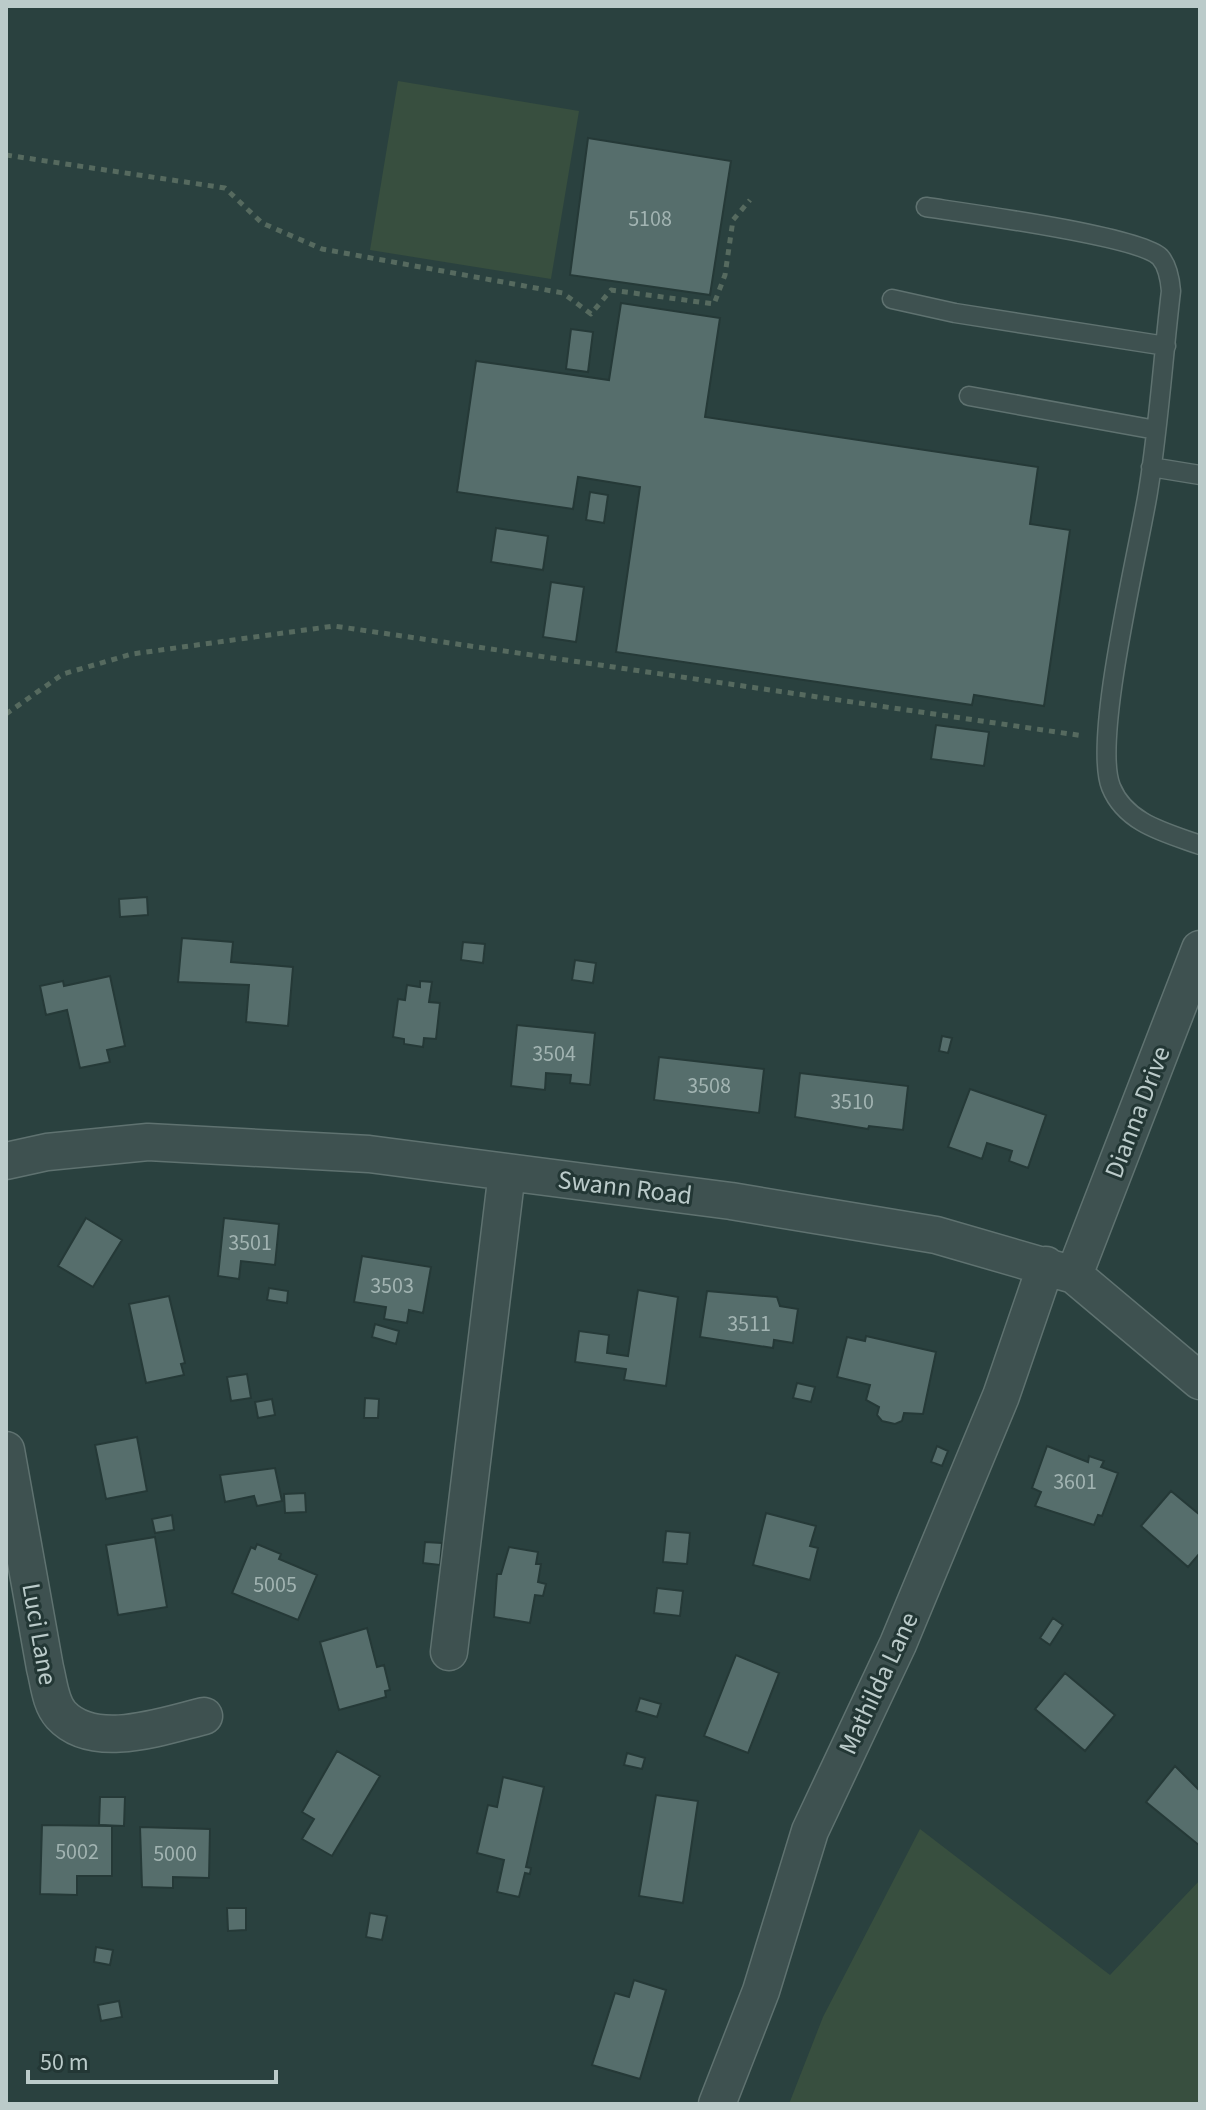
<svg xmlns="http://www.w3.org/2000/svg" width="1206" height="2110" font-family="'Source Sans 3',sans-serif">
	<rect width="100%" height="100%" fill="#2a413f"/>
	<path fill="#384f3f" d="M 398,81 L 579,111 L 551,279 L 370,250 Z
		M 920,1829 L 1110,1975 L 1200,1880 L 1200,2104 L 789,2104 L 823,2017 Z"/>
	<path fill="#566e6c" stroke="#253937" stroke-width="2" d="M 588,138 L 731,161 L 710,295 L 570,275 Z
		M 621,303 L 720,318 L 705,417 L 1038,467 L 1030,524 L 1070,530 L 1044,706 L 974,695 L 972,705 L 616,652 L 640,487 L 578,477 L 573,509 L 457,492 L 476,361 L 609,380 Z
		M 571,329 L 593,332 L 588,372 L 566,369 Z
		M 590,492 L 608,495 L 604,523 L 586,520 Z
		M 496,528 L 548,536 L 543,570 L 491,562 Z
		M 551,582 L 584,587 L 576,642 L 543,637 Z
		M 936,725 L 989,732 L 984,766 L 931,759 Z
		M 147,897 L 148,915 L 120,917 L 119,899 Z
		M 182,938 L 233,942 L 231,962 L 293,967 L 288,1026 L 246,1022 L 249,985 L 178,982 Z
		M 463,942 L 485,944 L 483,963 L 461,960 Z
		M 575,960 L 596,963 L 593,983 L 572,980 Z
		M 110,976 L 125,1046 L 107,1050 L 110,1062 L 80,1068 L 67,1010 L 46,1015 L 40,986 L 63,981 L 64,986 Z
		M 420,981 L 432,982 L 429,1002 L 440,1003 L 436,1039 L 424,1038 L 423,1047 L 404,1044 L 404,1039 L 393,1037 L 398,999 L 405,1000 L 407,985 L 420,987 Z
		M 517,1025 L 595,1033 L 590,1085 L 570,1083 L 571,1075 L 546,1073 L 545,1090 L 511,1086 Z
		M 942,1036 L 952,1038 L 948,1053 L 939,1051 Z
		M 659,1057 L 764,1069 L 759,1113 L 654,1100 Z
		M 800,1073 L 908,1086 L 903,1130 L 869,1126 L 868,1129 L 795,1117 Z
		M 970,1089 L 1046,1115 L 1028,1168 L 1009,1161 L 1012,1151 L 987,1143 L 982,1159 L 948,1147 Z
		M 86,1218 L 122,1240 L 93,1287 L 58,1266 Z
		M 224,1218 L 279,1224 L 275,1265 L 241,1261 L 239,1279 L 218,1276 Z
		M 362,1256 L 431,1267 L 423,1313 L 409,1310 L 407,1323 L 384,1319 L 386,1307 L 354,1302 Z
		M 269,1288 L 288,1291 L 287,1303 L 267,1300 Z
		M 638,1290 L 678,1297 L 666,1386 L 624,1380 L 626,1369 L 575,1362 L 579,1331 L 609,1335 L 607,1353 L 628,1356 Z
		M 707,1291 L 777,1297 L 780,1306 L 798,1309 L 793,1343 L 774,1340 L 773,1348 L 700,1337 Z
		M 169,1296 L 185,1363 L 181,1364 L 184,1375 L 146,1383 L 129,1304 Z
		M 375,1324 L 399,1331 L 396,1344 L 372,1337 Z
		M 866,1336 L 936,1352 L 923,1414 L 904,1413 L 902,1421 L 895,1424 L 882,1421 L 877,1415 L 879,1407 L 866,1400 L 870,1385 L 837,1377 L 847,1337 L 865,1341 Z
		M 247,1374 L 251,1398 L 231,1401 L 227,1377 Z
		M 797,1383 L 815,1387 L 811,1402 L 793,1398 Z
		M 365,1398 L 379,1399 L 378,1418 L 364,1418 Z
		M 272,1399 L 275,1415 L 258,1418 L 255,1402 Z
		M 137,1437 L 147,1491 L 106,1499 L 95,1445 Z
		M 937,1446 L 948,1451 L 942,1466 L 931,1462 Z
		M 1047,1446 L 1088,1462 L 1089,1456 L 1104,1461 L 1101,1467 L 1118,1473 L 1102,1516 L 1098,1515 L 1094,1525 L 1035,1506 L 1041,1492 L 1032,1488 Z
		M 275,1468 L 282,1501 L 257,1506 L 254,1496 L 225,1502 L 220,1475 Z
		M 1171,1491 L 1200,1515 L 1200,1553 L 1188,1567 L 1141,1526 Z
		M 305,1493 L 306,1512 L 285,1513 L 284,1494 Z
		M 766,1513 L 816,1526 L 810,1546 L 818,1548 L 810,1580 L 753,1565 Z
		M 172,1515 L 174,1530 L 155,1533 L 152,1519 Z
		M 666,1531 L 690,1533 L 687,1564 L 663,1562 Z
		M 155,1537 L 167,1607 L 118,1615 L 106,1545 Z
		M 425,1542 L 442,1543 L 440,1565 L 423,1563 Z
		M 257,1544 L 281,1554 L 279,1559 L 317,1575 L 298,1620 L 232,1593 L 251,1547 L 255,1549 Z
		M 509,1547 L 538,1552 L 536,1564 L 541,1564 L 538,1582 L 546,1584 L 543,1596 L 535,1595 L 530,1623 L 494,1617 L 497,1574 L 501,1574 Z
		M 657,1588 L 683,1591 L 680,1616 L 654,1613 Z
		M 1053,1618 L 1063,1625 L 1050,1645 L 1040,1638 Z
		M 367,1628 L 377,1667 L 384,1665 L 390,1690 L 385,1691 L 386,1697 L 339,1710 L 320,1642 Z
		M 736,1655 L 779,1673 L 748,1753 L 704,1736 Z
		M 1065,1673 L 1115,1715 L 1085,1751 L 1035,1709 Z
		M 640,1698 L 661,1704 L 657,1717 L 636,1711 Z
		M 337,1751 L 380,1776 L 332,1856 L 302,1839 L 314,1819 L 302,1812 Z
		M 627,1753 L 645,1758 L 642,1769 L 624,1765 Z
		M 1175,1766 L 1200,1791 L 1200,1846 L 1146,1802 Z
		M 503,1777 L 544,1787 L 526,1867 L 531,1868 L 530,1874 L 525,1873 L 519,1897 L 497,1892 L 504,1860 L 477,1853 L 488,1805 L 497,1807 Z
		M 656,1795 L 698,1801 L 683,1903 L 639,1896 Z
		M 100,1797 L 125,1797 L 124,1826 L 99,1825 Z
		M 42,1825 L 112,1826 L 112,1876 L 77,1876 L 77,1895 L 40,1894 Z
		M 140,1827 L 210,1829 L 209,1878 L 173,1877 L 173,1888 L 142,1887 Z
		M 227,1908 L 246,1908 L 246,1930 L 228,1931 Z
		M 370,1913 L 387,1916 L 382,1940 L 366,1937 Z
		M 96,1947 L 113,1950 L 110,1965 L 94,1962 Z
		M 634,1980 L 666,1990 L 640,2079 L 592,2065 L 615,1993 L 629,1997 Z
		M 119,2001 L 122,2017 L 101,2021 L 98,2005 Z"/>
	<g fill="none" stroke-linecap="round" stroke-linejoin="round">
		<g stroke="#5f7270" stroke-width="21">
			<path id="service" d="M 926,207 C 965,213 1139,236 1160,257 C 1168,266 1170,279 1171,291 C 1163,358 1159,425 1148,492 C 1139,549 1092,740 1111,787 C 1126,824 1167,833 1200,845
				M 892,299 L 955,313 L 1166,346
				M 969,396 L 1156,430
				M 1151,467 L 1200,475"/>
		</g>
		<g stroke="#5f7270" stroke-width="39">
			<path id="minor" d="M 6,1161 L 47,1152 L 148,1142 L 369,1154 L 731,1201 L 936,1235 L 1074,1275 L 1200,1381
				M 1074,1275 L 1200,949
				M 6,1450 L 45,1668 C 49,1683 50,1703 61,1715 C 94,1751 163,1726 204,1716
				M 449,1652 L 507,1172
				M 717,2104 L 761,1991 L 810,1831 L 898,1644 L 1001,1396 L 1046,1265"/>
		</g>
		<path stroke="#566a5f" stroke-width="5" stroke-dasharray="6 6" stroke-linecap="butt" d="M 6,155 L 225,188 L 262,223 L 322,249 L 563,293 L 591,314 L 611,290 L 714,304 L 725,275 L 733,220 L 750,200
			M 6,714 L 63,674 L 132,654 L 334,626 L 1084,736"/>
		<use href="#service" stroke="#3e5150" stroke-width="18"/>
		<use href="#minor" stroke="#3e5150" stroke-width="36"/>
	</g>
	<g text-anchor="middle" stroke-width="6" stroke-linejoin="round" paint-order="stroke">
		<g font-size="22" fill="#a2b4b2">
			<text x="650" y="226">5108</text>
			<text x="554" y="1061">3504</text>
			<text x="709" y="1093">3508</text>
			<text x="852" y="1109">3510</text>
			<text x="250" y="1250">3501</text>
			<text x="392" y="1293">3503</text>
			<text x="749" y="1331">3511</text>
			<text x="1075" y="1489">3601</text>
			<text x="275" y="1592">5005</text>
			<text x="77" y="1859">5002</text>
			<text x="175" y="1861">5000</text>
		</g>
		<g font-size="26" fill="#bbcbca" stroke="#233735">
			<text transform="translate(1137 1112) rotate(-69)" y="9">Dianna Drive</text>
			<text transform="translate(625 1187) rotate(7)" y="9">Swann Road</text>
			<text transform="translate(40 1634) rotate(80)" y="9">Luci Lane</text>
			<text transform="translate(878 1683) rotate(-65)" y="9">Mathilda Lane</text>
		</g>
	</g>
	<rect width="1206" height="2110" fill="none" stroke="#bbcbca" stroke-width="16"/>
	<path d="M28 2070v12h248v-12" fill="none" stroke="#bbcbca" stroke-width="4"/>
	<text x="40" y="2070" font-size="24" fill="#bbcbca" stroke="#233735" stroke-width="6" paint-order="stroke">50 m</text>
</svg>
